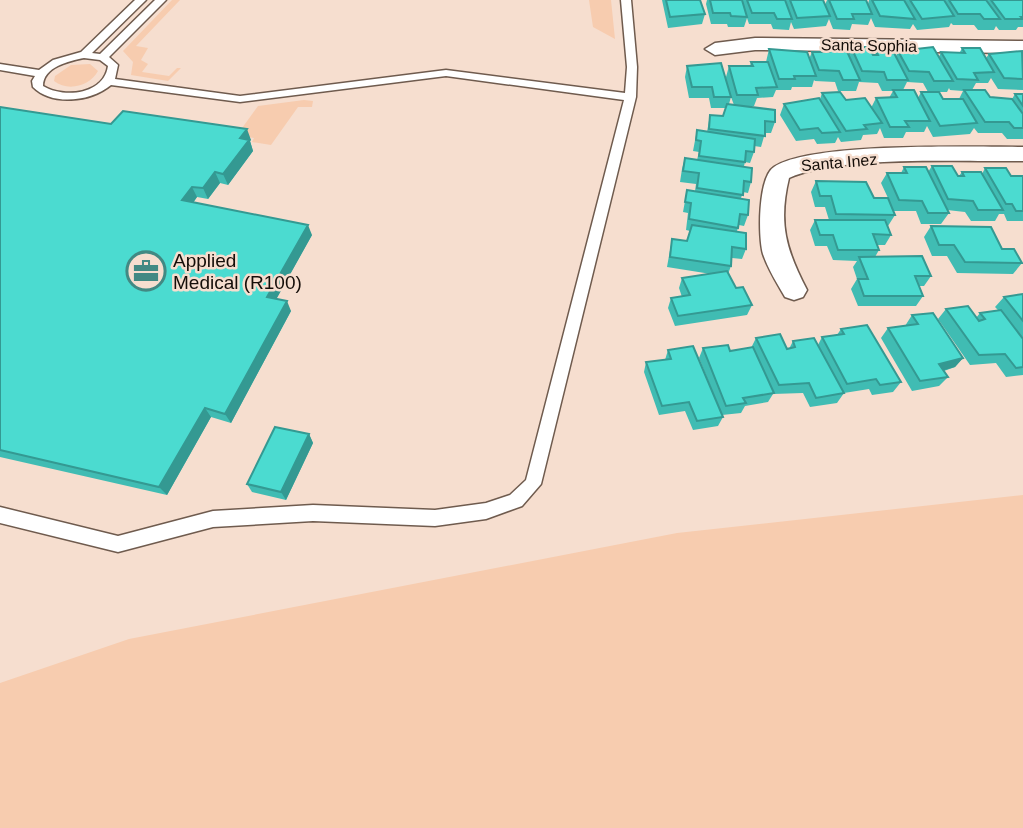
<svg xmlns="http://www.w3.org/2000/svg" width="1023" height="828" font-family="Helvetica,sans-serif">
	<rect width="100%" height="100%" fill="#f6decf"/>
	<path fill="#f7ccaf" d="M 172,0 L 180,0 L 136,46 L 148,48 L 141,60 L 148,64 L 142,72 L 169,76 L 177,68 L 181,68 L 168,81 L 131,75 L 133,62 L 123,51 Z
		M 589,0 L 611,0 L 615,39 L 593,27 Z
		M 90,64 L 98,71 C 90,86 68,92 54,81 L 55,76 L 71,65 Z
		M 304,100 L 313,101 L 312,107 L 298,107 L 271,145 L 252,142 L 254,138 L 237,135 L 258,106 Z
		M 1023,495 L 1023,828 L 0,828 L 0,683 L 129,639 L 677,533 Z"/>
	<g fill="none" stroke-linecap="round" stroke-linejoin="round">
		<g stroke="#6f5b4e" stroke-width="3">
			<path id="lane" d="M 135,0 L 146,0 L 92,53 L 100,54 L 155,0 L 166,0 L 109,57 L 118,65 L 115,79 L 240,96 L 446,70 L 625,93 L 627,67 L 621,0 L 631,0 L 637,67 L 636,97 L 541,484 L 522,506 L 486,519 L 435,526 L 313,521 L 213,527 L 118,552 L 0,523 L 0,507 L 118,536 L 213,511 L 313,505 L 435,510 L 486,503 L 510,495 L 526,480 L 624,100 L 446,76 L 240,102 L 111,85 C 90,102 52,106 33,87 L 32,81 L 35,76 L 0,70 L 0,64 L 39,70 L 53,60 L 81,52 ZM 84,58 L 100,60 L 108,66 C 104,94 65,99 43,86 C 43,67 69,61 84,58 Z"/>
		</g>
		<g stroke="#6f5b4e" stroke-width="3">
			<path id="street" d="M 755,38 L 1023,41 L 1023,53 L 755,50 L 715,55 L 705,49 L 715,43 Z
				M 1023,147 L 1023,161 C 965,162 838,155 789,178 C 778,223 786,250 807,290 L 803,297 L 794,300 L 785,297 C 777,283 768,269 763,254 C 758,237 758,177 774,167 C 811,142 972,147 1023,147 Z"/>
		</g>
		<use href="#lane" fill="#fff" fill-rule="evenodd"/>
		<use href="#street" fill="#fff" fill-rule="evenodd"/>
	</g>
	<path fill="#40bcb3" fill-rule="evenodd" d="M 662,0 L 700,0 L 705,14 L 702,24 L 668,28 Z
		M 707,0 L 823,0 L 825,5 L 827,0 L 866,0 L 868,4 L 869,0 L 1023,0 L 1023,27 L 1018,27 L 1016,30 L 999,30 L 996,26 L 994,30 L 978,30 L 974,25 L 953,25 L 951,23 L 949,27 L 917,30 L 913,24 L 910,29 L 875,27 L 871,18 L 868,25 L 852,24 L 850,30 L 833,29 L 829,19 L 826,26 L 794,29 L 791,22 L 789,30 L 773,29 L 771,24 L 749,24 L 747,18 L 744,27 L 728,27 L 727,24 L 711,24 L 706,4 Z
		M 827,47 L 848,53 L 851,47 L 873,55 L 875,55 L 876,51 L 896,56 L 898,51 L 939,57 L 941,52 L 960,52 L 962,48 L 986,58 L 989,54 L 1023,52 L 1023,90 L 998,89 L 991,78 L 988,83 L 976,83 L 972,90 L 990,97 L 1012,99 L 1015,94 L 1023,94 L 1023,139 L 1007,139 L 1002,133 L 978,133 L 974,128 L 970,134 L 933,137 L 927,126 L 924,132 L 906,132 L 903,138 L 884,138 L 880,128 L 877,134 L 863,135 L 861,140 L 841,142 L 838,137 L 835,143 L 817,144 L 814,139 L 796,141 L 780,115 L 784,104 L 820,99 L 822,93 L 871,108 L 876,98 L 889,98 L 893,91 L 882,91 L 878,83 L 859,82 L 856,91 L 838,91 L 835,82 L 815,81 L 814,80 L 812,87 L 792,87 L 791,90 L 776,90 L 773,97 L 757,98 L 754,106 L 739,106 L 775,122 L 771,133 L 765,133 L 761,147 L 754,146 L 754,152 L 750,163 L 745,162 L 744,166 L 751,182 L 748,193 L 743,192 L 741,198 L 748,215 L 744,226 L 739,225 L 737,231 L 746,249 L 742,259 L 732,258 L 731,266 L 728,274 L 736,288 L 752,305 L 747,315 L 675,326 L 668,308 L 671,298 L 682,297 L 679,288 L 682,278 L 711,274 L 667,267 L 672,239 L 687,241 L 690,231 L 686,230 L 688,213 L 683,212 L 687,190 L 695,191 L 696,184 L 680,182 L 682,169 L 685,158 L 697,160 L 699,152 L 693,151 L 697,130 L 707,132 L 710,115 L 723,116 L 726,108 L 711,108 L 709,98 L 689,98 L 685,77 L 687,66 L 726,77 L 729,66 L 750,66 L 751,62 L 766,62 L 769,49 L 809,59 L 812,52 L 825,52 ZM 907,82 L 923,83 L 928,92 L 947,92 L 949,88 L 950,90 L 963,91 L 959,99 L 943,99 L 921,92 L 918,98 L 903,90 ZM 731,97 L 734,105 L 729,104 Z
		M 0,107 L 111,124 L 251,140 L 250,141 L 253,151 L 228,185 L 220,183 L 208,199 L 197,197 L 193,203 L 312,235 L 276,299 L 291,311 L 231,423 L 211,417 L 167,495 L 0,457 Z
		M 932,166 L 958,176 L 959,176 L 962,172 L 982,174 L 985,168 L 1011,176 L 1023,176 L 1023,221 L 1007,221 L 1004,214 L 999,214 L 995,221 L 971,221 L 965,212 L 947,210 L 949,213 L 941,224 L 921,224 L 916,211 L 893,211 L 895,215 L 888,226 L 891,235 L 885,245 L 877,245 L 879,250 L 875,257 L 931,276 L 924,286 L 919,286 L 923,296 L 916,306 L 858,306 L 851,289 L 857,279 L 853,267 L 857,261 L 833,260 L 827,246 L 815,246 L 810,230 L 815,220 L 829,220 L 825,207 L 815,207 L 811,192 L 816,181 L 874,198 L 888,198 L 881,183 L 887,173 L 901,173 L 904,167 L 928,172 Z
		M 931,226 L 1002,249 L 1022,263 L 1013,274 L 957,273 L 947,256 L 932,256 L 924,237 Z
		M 1023,294 L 1023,375 L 1006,377 L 996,363 L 970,365 L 938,319 L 946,309 L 976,318 L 980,313 L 998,310 L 995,307 L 1004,297 Z
		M 912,315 L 963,358 L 955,367 L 944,371 L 948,377 L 939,386 L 912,391 L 881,338 L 888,328 L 905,326 Z
		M 841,329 L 901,382 L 893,392 L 872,395 L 869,389 L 844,393 L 837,403 L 810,407 L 803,393 L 773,394 L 768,402 L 745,406 L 741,413 L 722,415 L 699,358 L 703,348 L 730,351 L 751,348 L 756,338 L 787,349 L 789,349 L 793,341 L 818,345 L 822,337 L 837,335 Z
		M 668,350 L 723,417 L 718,426 L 693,430 L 685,411 L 659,415 L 644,372 L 646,362 L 665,360 Z
		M 309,434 L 313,443 L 286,500 L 252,492 L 247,484 Z"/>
	<path fill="#349992" d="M 247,129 L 251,140 L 250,141 L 253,151 L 228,185 L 223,174 L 240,138 Z
		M 215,172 L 220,183 L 208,199 L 203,188 Z
		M 192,187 L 197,197 L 187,211 L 182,200 Z
		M 308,225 L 312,235 L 272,307 L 267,297 Z
		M 287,301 L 291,311 L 231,423 L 225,414 Z
		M 963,358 L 955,367 L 931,374 L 939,364 Z
		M 205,408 L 211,417 L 167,495 L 159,487 Z
		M 309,434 L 313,443 L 286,500 L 281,492 Z"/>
	<path fill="#4bdbd0" stroke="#349992" stroke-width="2" d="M 666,0 L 700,0 L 705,14 L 670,17 Z
		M 710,0 L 742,0 L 747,17 L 731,16 L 730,13 L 713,13 Z
		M 747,0 L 785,0 L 792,19 L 777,19 L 774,13 L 752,13 Z
		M 790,0 L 823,0 L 830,16 L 797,18 Z
		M 829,0 L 866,0 L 872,14 L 852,14 L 854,19 L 837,19 Z
		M 872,0 L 904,0 L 915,19 L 880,16 Z
		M 910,0 L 944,0 L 954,16 L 922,19 Z
		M 949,0 L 986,0 L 1000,19 L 984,19 L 980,14 L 958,14 Z
		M 991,0 L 1023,0 L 1023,17 L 1021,17 L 1023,19 L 1005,19 Z
		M 827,47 L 845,47 L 860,80 L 843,80 L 839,71 L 819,70 L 812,52 L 829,52 Z
		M 851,47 L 869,47 L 873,55 L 878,55 L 876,51 L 893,51 L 908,80 L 887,80 L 884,72 L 862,71 Z
		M 933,47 L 953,81 L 934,81 L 929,72 L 909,71 L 898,51 Z
		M 962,48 L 980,48 L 994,72 L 974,73 L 978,80 L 957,79 L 941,52 L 965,53 Z
		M 769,49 L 807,52 L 816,76 L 794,76 L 795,79 L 779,79 Z
		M 1022,51 L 1023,79 L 1004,78 L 989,54 Z
		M 751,62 L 768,62 L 777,87 L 756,88 L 758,95 L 737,95 L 729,66 L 753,66 Z
		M 721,63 L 731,97 L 714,97 L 712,87 L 692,87 L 687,66 Z
		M 893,90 L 914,90 L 930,121 L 905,121 L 909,127 L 890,127 L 876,98 L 897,97 Z
		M 964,90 L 985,90 L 990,97 L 1012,99 L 1023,114 L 1023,128 L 1014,128 L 1009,122 L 985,122 Z
		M 840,92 L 846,100 L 865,98 L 882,123 L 864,125 L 867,129 L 846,131 L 822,93 Z
		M 921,92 L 939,92 L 943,99 L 963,99 L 977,123 L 940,126 Z
		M 1015,94 L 1023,94 L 1023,106 Z
		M 819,98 L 840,132 L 822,133 L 818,128 L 800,130 L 784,104 Z
		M 727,104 L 775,110 L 775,122 L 765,121 L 765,136 L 709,129 L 710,115 L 723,116 Z
		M 0,107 L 111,124 L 123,111 L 247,129 L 240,138 L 249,140 L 223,174 L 215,172 L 203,188 L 192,187 L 182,200 L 308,225 L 267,297 L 287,301 L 225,414 L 205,408 L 159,487 L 0,450 Z
		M 697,130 L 755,139 L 754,152 L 746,151 L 745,162 L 699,156 L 701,141 L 696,140 Z
		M 685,158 L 752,168 L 751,182 L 744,181 L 743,195 L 697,188 L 699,173 L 683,171 Z
		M 932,166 L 952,166 L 958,176 L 964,176 L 962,172 L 981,172 L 1003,210 L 978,210 L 973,201 L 948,199 Z
		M 904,167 L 926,167 L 949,213 L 928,213 L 922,201 L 899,200 L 887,173 L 907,173 Z
		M 985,168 L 1006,168 L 1011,176 L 1023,176 L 1023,211 L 1016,211 L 1012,204 L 1006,204 Z
		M 816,181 L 866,182 L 874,198 L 888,198 L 895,215 L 836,214 L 831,196 L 820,196 Z
		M 687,190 L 749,200 L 748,215 L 740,214 L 738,228 L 689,219 L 691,203 L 685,202 Z
		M 815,220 L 885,220 L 891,235 L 873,234 L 879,250 L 838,250 L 833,235 L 820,235 Z
		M 692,225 L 746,233 L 746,249 L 732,247 L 731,266 L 670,257 L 672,239 L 687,241 Z
		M 931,226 L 991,227 L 1002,249 L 1014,249 L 1022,263 L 965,262 L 954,245 L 939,245 Z
		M 922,256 L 931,276 L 915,276 L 923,296 L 864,296 L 858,279 L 868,279 L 859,257 Z
		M 727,271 L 736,288 L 743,287 L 752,305 L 678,316 L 671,298 L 690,295 L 682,278 Z
		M 1023,294 L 1023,321 L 1004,297 Z
		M 968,306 L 979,321 L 985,319 L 980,313 L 1001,310 L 1023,339 L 1023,367 L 1016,368 L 1005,354 L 979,355 L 946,309 Z
		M 933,313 L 963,358 L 939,364 L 948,377 L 920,381 L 888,328 L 918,324 L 912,315 Z
		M 867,325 L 901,382 L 880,385 L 876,379 L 847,384 L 822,337 L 844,334 L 841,329 Z
		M 780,334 L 787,349 L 795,347 L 793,341 L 814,338 L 844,393 L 816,398 L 809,383 L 779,385 L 756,338 Z
		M 728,345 L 730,351 L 753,347 L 774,393 L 743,398 L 746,403 L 726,406 L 703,348 Z
		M 693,346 L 723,417 L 697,421 L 689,402 L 662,406 L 646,362 L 671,359 L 668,350 Z
		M 275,427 L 309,434 L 281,492 L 247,484 Z"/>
	<defs>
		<g id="office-ring" transform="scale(2.0125)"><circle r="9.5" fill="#f6decf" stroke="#428983" stroke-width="1.5"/><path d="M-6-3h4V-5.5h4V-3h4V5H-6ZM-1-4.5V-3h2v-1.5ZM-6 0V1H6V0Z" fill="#428983"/></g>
	</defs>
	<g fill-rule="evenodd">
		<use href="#office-ring" x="146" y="271"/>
	</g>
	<g text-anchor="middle" stroke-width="5" stroke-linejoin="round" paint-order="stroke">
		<g font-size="16" fill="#150e09" stroke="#f6decf">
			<text transform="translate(869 45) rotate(1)" y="6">Santa Sophia</text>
			<text transform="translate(839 162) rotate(-5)" y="6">Santa Inez</text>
		</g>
		<g font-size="19" fill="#150e09" stroke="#f6decf" text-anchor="start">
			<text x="173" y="267">Applied<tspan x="173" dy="22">Medical (R100)</tspan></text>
		</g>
	</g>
</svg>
